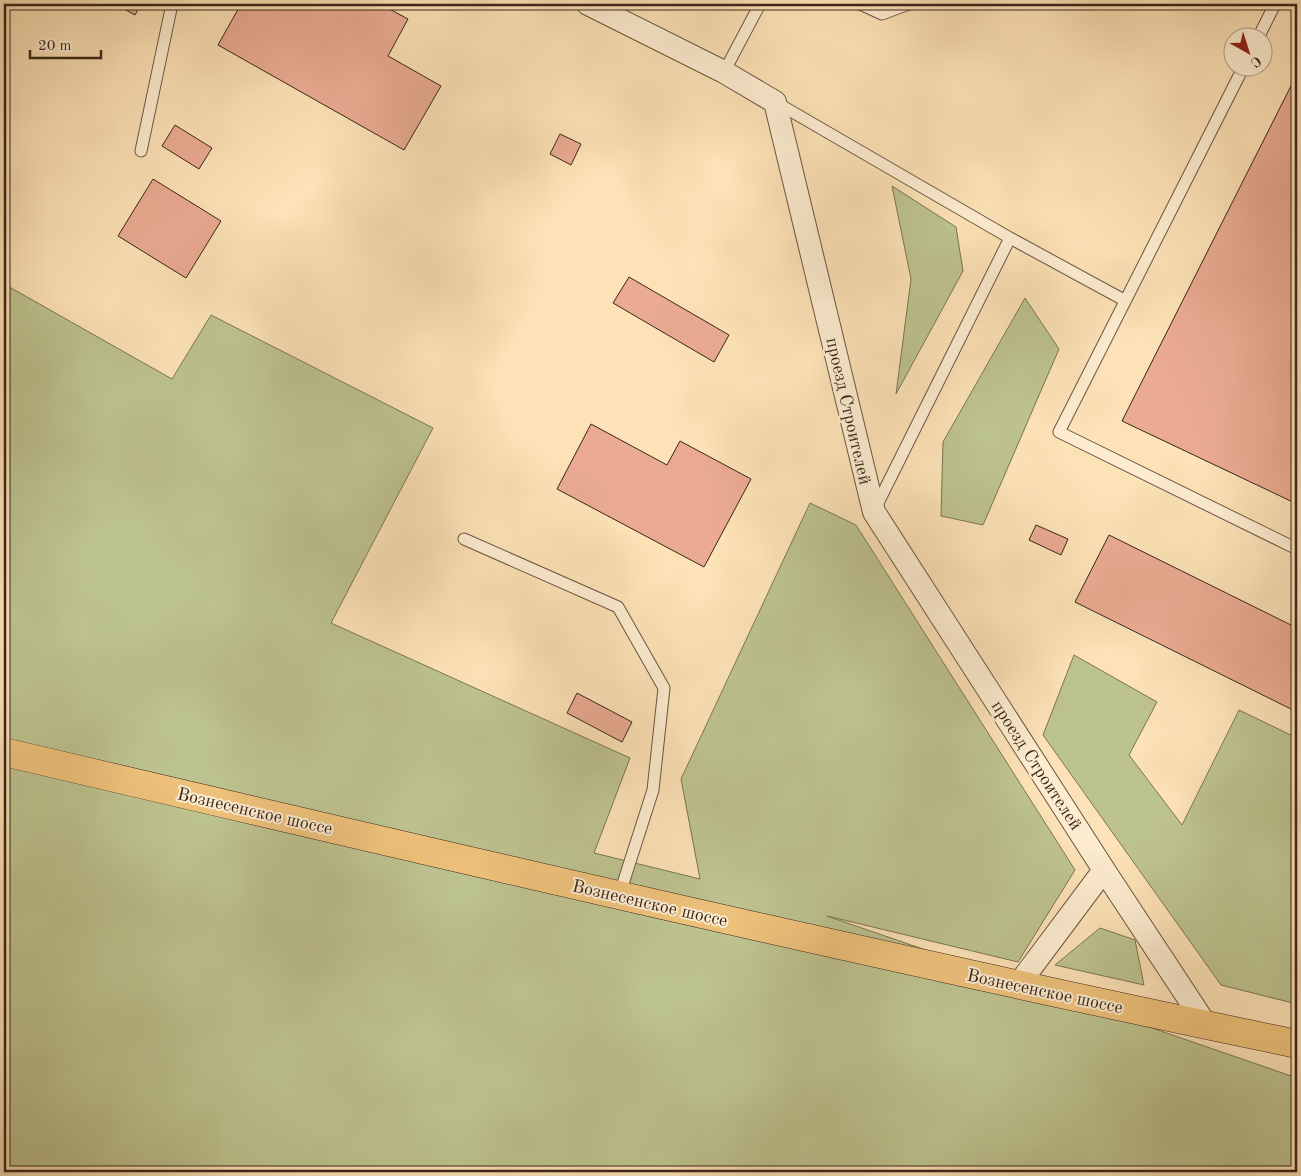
<svg xmlns="http://www.w3.org/2000/svg" width="1301" height="1176" font-family="'Old Standard TT',serif">
	<rect width="100%" height="100%" fill="#fce2b6"/>
	<filter id="stains"><feTurbulence type="fractalNoise" baseFrequency=".004" numOctaves="4"/><feColorMatrix values="0 0 0 0 .2 0 0 0 0 .09 0 0 0 0 .02 0 0 0 .5 -.17"/></filter>
	<radialGradient id="worn" r=".72"><stop offset=".6" stop-color="#630" stop-opacity="0"/><stop offset="1" stop-color="#630" stop-opacity=".3"/></radialGradient>
	<path fill="#bdc38f" stroke="#7b7454" d="M 892,186 L 956,227 L 963,271 L 896,394 L 911,279 Z
		M 4,284 L 172,379 L 211,315 L 433,428 L 331,623 L 630,758 L 594,853 L 700,879 L 681,779 L 810,503 L 856,525 L 1075,870 L 1018,962 L 827,916 L 1297,1078 L 1297,1172 L 4,1172 Z
		M 1025,298 L 1059,349 L 983,525 L 941,516 L 943,442 Z
		M 1074,655 L 1157,702 L 1129,755 L 1182,825 L 1239,710 L 1297,738 L 1297,1004 L 1221,985 L 1043,735 Z
		M 1100,928 L 1135,940 L 1144,985 L 1055,965 Z"/>
	<path fill="#eaab92" stroke="#39261a" d="M 115,4 L 141,4 L 135,15 Z
		M 241,4 L 380,4 L 408,19 L 388,56 L 441,86 L 404,150 L 218,45 Z
		M 1297,74 L 1297,504 L 1122,421 Z
		M 175,125 L 212,148 L 199,169 L 162,146 Z
		M 560,134 L 581,144 L 571,165 L 550,154 Z
		M 153,179 L 221,221 L 186,278 L 118,236 Z
		M 629,277 L 729,335 L 714,362 L 613,303 Z
		M 591,424 L 667,465 L 680,441 L 751,479 L 704,567 L 557,489 Z
		M 1036,525 L 1068,539 L 1061,555 L 1029,540 Z
		M 1109,535 L 1291,625 L 1297,613 L 1297,712 L 1075,602 Z
		M 577,693 L 632,722 L 622,742 L 567,713 Z"/>
	<g fill="none" stroke-linecap="round" stroke-linejoin="round">
		<g stroke="#6a5541" stroke-width="13">
			<path id="service" d="M 860,4 L 882,14 L 909,4
				M 1258,38 L 1275,4
				M 1243,68 L 1059,432 L 1297,549
				M 724,72 L 760,4
				M 777,103 L 1010,238 L 1124,300
				M 141,151 L 172,4
				M 875,509 L 1010,238
				M 464,539 L 618,607 L 664,688 L 653,790 L 619,896"/>
		</g>
		<g stroke="#6a5541" stroke-width="24">
			<path id="minor" d="M 588,4 L 724,72 L 775,102 L 874,512 L 1104,870 L 1206,1025
				M 1018,985 L 1104,870"/>
		</g>
		<g stroke="#39261a" stroke-width="29">
			<path id="primary" d="M 4,752 C 434,853 864,954 1297,1044"/>
		</g>
		<use href="#service" stroke="#fdecd0" stroke-width="11"/>
		<use href="#minor" stroke="#fdecd0" stroke-width="22"/>
		<use href="#primary" stroke="#eec17b" stroke-width="28"/>
	</g>
	<g text-anchor="middle" stroke-width="4" stroke-linejoin="round" paint-order="stroke">
		<g font-size="18" fill="#39261a" stroke="#fdecd0">
			<text transform="translate(849 411) rotate(77)" y="6">проезд Строителей</text>
			<text transform="translate(1037 765) rotate(57)" y="6">проезд Строителей</text>
			<text transform="translate(255 811) rotate(13)" y="6">Вознесенское шоссе</text>
			<text transform="translate(650 903) rotate(13)" y="6">Вознесенское шоссе</text>
			<text transform="translate(1045 991) rotate(12)" y="6">Вознесенское шоссе</text>
		</g>
	</g>
	<rect width="1301" height="1176" fill="none" stroke="#fce2b6" stroke-width="20"/>
	<rect x="5" y="5" width="1291" height="1166" fill="none" stroke="#39261a" stroke-width="2.5"/>
	<rect x="10" y="10" width="1281" height="1156" fill="none" stroke="#39261a"/>
	<g transform="translate(1248 52) rotate(141)"><circle r="24" fill="#fdecd0" stroke="#af9d87"/>
	<path d="M0-4L9 19L0 12L-9 19Z" fill="#8f2418"/>
	<text y="-8" font-size="14" font-weight="bold" text-anchor="middle" fill="#39261a">С</text>
	</g>
	<path d="M30 50v8h71v-8" fill="none" stroke="#39261a" stroke-width="2.5"/>
	<text x="38" y="50" font-size="15" fill="#39261a" stroke="#fdecd0" stroke-width="4" paint-order="stroke">20 m</text>
	<rect width="100%" height="100%" filter="url(#stains)"/>
	<rect width="100%" height="100%" fill="url(#worn)"/>
</svg>
